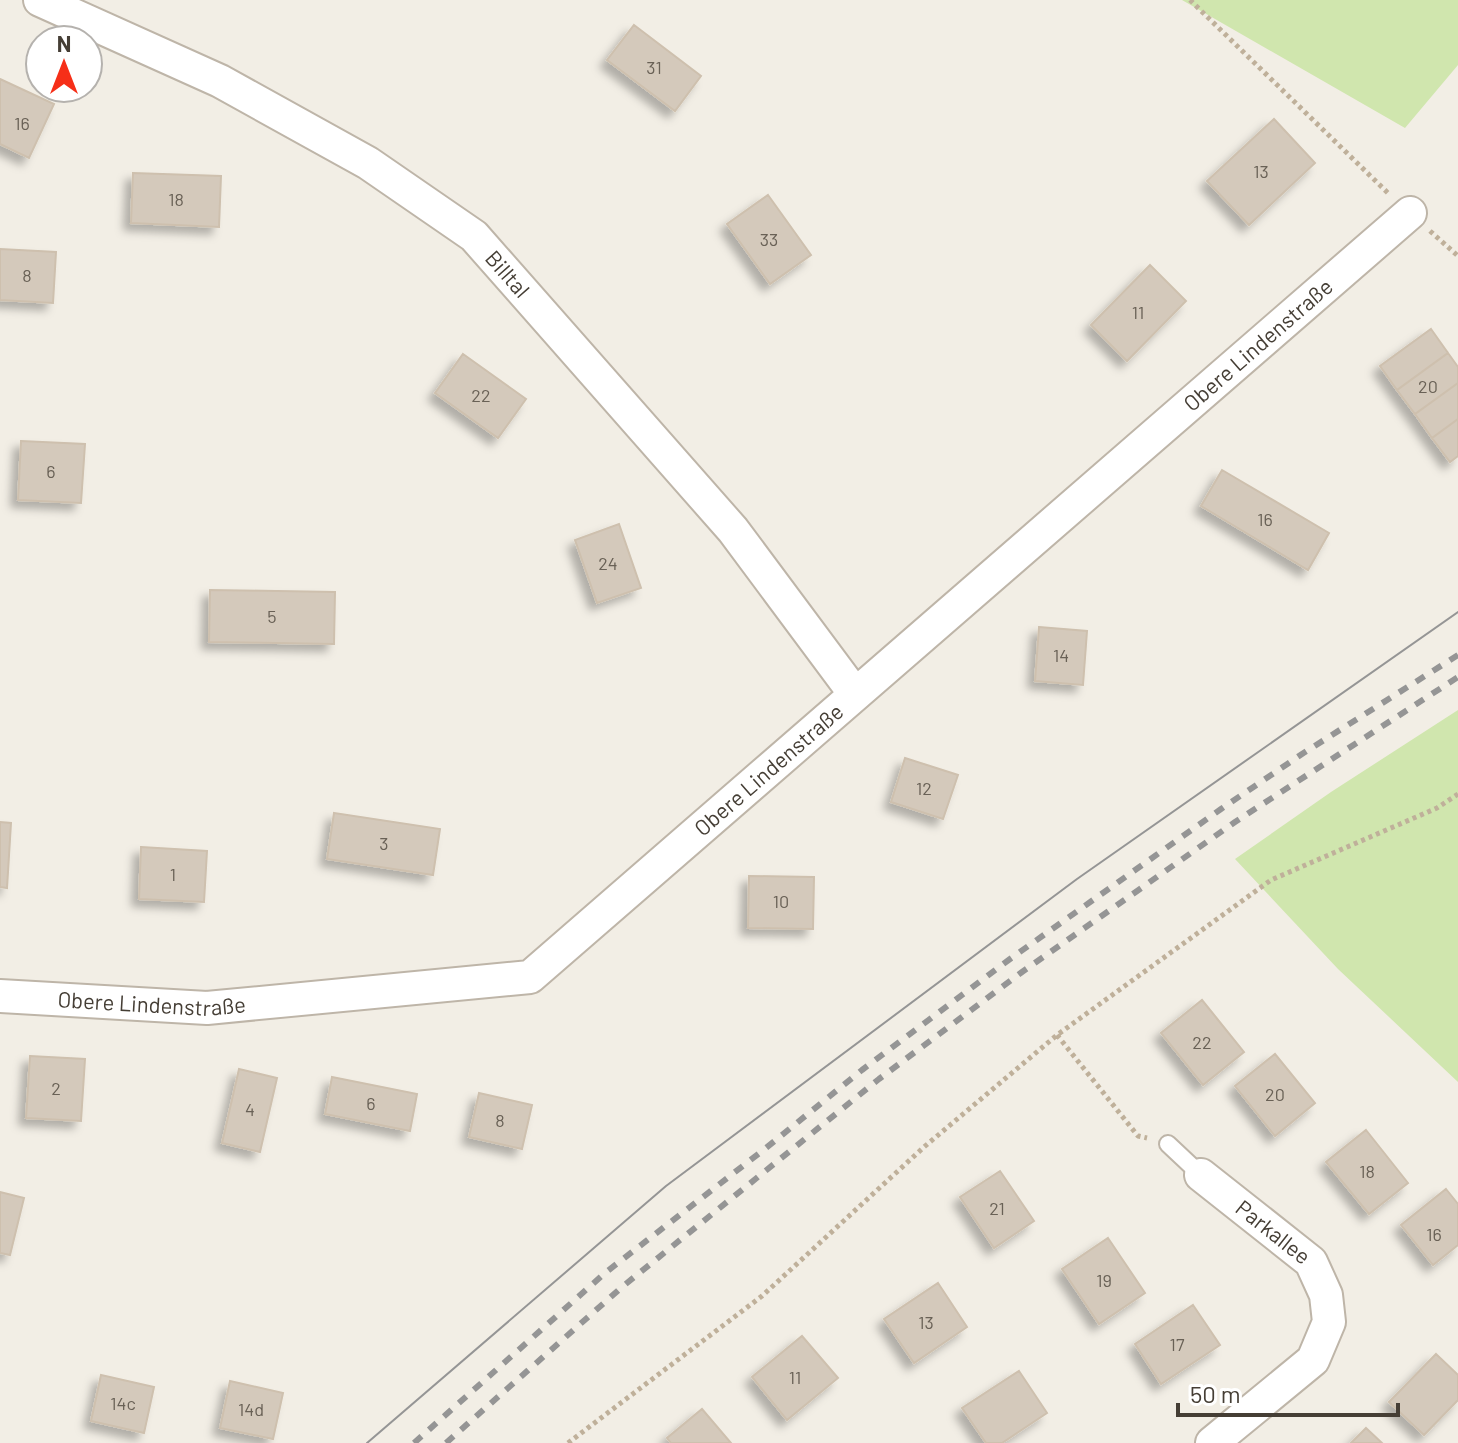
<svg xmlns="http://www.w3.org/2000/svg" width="1458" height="1443" font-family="Barlow,sans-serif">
	<defs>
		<filter id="shadow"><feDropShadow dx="-7" dy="7" stdDeviation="4" flood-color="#0004"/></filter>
	</defs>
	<rect width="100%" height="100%" fill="#f2eee5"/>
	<path fill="#d0e6ae" d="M 1182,0 L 1458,0 L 1458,65 L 1405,128 Z
		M 1458,710 L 1458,1082 L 1338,969 L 1235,859 L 1331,792 Z"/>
	<path fill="#d4c9bb" stroke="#cec0ae" stroke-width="2" filter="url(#shadow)" d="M 634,25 L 701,76 L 675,111 L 607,60 Z
		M 0,79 L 54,104 L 29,158 L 0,144 Z
		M 1274,119 L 1315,163 L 1249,225 L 1207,181 Z
		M 133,173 L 221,176 L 219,227 L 131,223 Z
		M 768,195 L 811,255 L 770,284 L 727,224 Z
		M 0,249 L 56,252 L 53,303 L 0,300 Z
		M 1150,265 L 1186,301 L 1127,361 L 1091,325 Z
		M 1431,329 L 1448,353 L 1397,390 L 1380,366 Z
		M 1448,353 L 1458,367 L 1458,383 L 1415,414 L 1397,390 Z
		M 463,354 L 526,399 L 498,438 L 435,393 Z
		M 1458,383 L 1458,419 L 1432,438 L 1415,414 Z
		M 1458,419 L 1458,456 L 1450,462 L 1432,438 Z
		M 21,441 L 85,444 L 81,503 L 18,500 Z
		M 1222,470 L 1329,533 L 1308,570 L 1201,506 Z
		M 619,524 L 641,588 L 597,603 L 575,540 Z
		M 210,590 L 335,592 L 334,644 L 209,642 Z
		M 1039,627 L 1087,631 L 1083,685 L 1035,681 Z
		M 905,758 L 958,775 L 943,819 L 891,802 Z
		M 334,813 L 440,829 L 433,875 L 327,859 Z
		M 0,822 L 11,823 L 7,888 L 0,887 Z
		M 141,847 L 207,851 L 204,902 L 139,899 Z
		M 749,876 L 814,877 L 813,929 L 748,928 Z
		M 1202,1000 L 1244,1052 L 1203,1085 L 1161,1033 Z
		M 1275,1054 L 1315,1103 L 1275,1136 L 1235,1086 Z
		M 30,1056 L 85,1059 L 81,1121 L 26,1118 Z
		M 239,1069 L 277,1078 L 260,1152 L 222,1143 Z
		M 332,1077 L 417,1094 L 410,1131 L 325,1114 Z
		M 479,1093 L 532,1105 L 522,1149 L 469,1137 Z
		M 1366,1130 L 1408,1183 L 1369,1214 L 1326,1162 Z
		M 1000,1171 L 1034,1221 L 994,1248 L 960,1197 Z
		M 1446,1189 L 1458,1204 L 1458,1245 L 1433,1265 L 1401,1225 Z
		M 0,1192 L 24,1198 L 10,1255 L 0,1253 Z
		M 1108,1238 L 1145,1293 L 1099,1324 L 1062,1269 Z
		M 938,1283 L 967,1327 L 914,1363 L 884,1319 Z
		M 1193,1305 L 1220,1345 L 1161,1384 L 1135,1344 Z
		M 802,1336 L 838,1378 L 787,1420 L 752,1377 Z
		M 1436,1354 L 1458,1375 L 1458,1400 L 1424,1435 L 1389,1402 Z
		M 1019,1371 L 1047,1413 L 1002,1443 L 986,1443 L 962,1408 Z
		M 101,1375 L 154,1387 L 144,1433 L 91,1421 Z
		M 230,1381 L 283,1393 L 273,1439 L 220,1428 Z
		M 702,1409 L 731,1443 L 671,1443 L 667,1438 Z
		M 1366,1428 L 1382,1443 L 1351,1443 Z"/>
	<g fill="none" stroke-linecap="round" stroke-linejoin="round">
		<g stroke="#beb5a8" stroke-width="20">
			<path id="lane" d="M 1168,1144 L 1201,1175"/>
		</g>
		<g stroke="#beb5a8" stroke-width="36">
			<g id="street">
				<path id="s1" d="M 40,0 L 220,81 L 368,163 L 474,236 L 733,530 L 855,694"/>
				<path id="s2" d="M 0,996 L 207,1008 L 530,977 L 1410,213"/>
				<path id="s3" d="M 1201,1175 L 1311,1262 L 1326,1295 L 1329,1322 L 1313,1360 L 1212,1443"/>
			</g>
		</g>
		<path stroke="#bfb09a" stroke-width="5" stroke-dasharray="4 4" stroke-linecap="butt" d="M 1190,0 L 1390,195
			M 1430,231 L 1458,256
			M 1057,1035 L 1138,1136 L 1147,1138
			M 568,1443 L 762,1296 L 924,1147 L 1057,1035 L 1271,880 L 1437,808 L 1458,794"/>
		<use href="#lane" stroke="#fff" stroke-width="16"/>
		<use href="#street" stroke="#fff" stroke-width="32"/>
		<path stroke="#959595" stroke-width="2" d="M 367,1443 L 666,1186 L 1077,879 L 1458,612"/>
		<path stroke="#959595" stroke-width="6" stroke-dasharray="10 10" stroke-linecap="butt" d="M 414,1443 L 605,1273 L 766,1148 L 862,1070 L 1010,959 L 1221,809 L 1302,754 L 1458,655
			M 446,1443 L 622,1287 L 879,1079 L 1022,972 L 1235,822 L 1458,677"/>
	</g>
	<g text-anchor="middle" stroke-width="7" stroke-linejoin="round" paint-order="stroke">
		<g font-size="18" fill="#696156">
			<text x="654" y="74">31</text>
			<text x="22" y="130">16</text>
			<text x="1261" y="178">13</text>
			<text x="176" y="206">18</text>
			<text x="769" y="246">33</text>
			<text x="27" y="282">8</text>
			<text x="1138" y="319">11</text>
			<text x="1428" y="393">20</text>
			<text x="481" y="402">22</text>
			<text x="51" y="478">6</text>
			<text x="1265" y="526">16</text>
			<text x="608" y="570">24</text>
			<text x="272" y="623">5</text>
			<text x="1061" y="662">14</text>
			<text x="924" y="795">12</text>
			<text x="384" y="850">3</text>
			<text x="173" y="881">1</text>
			<text x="781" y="908">10</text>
			<text x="1202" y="1049">22</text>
			<text x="56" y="1095">2</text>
			<text x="1275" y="1101">20</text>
			<text x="371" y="1110">6</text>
			<text x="250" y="1116">4</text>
			<text x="500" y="1127">8</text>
			<text x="1367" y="1178">18</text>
			<text x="997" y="1215">21</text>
			<text x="1434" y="1241">16</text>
			<text x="1104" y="1287">19</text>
			<text x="926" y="1329">13</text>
			<text x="1177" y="1351">17</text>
			<text x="795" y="1384">11</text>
			<text x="123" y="1410">14c</text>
			<text x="251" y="1416">14d</text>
		</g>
		<g font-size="22" fill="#453e35" stroke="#fff">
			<text dy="8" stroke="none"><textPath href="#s1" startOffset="546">Billtal</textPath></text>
			<text dy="8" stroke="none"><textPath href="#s2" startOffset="1496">Obere Lindenstraße</textPath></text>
			<text dy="8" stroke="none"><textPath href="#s2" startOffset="848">Obere Lindenstraße</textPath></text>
			<text dy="8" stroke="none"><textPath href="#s2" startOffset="152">Obere Lindenstraße</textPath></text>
			<text dy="8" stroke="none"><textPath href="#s3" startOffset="92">Parkallee</textPath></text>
		</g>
	</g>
	<g transform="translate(64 64)"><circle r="38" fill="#ffffff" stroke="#b5b2ae" stroke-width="2"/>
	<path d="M0-6L14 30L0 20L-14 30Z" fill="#f62f18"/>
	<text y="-12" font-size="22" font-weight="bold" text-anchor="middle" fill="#453e35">N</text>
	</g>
	<path d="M1178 1403v12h220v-12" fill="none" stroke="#453e35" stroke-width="4"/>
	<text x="1190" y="1403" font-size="24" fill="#453e35" stroke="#ffffff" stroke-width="6" paint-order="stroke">50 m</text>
</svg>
